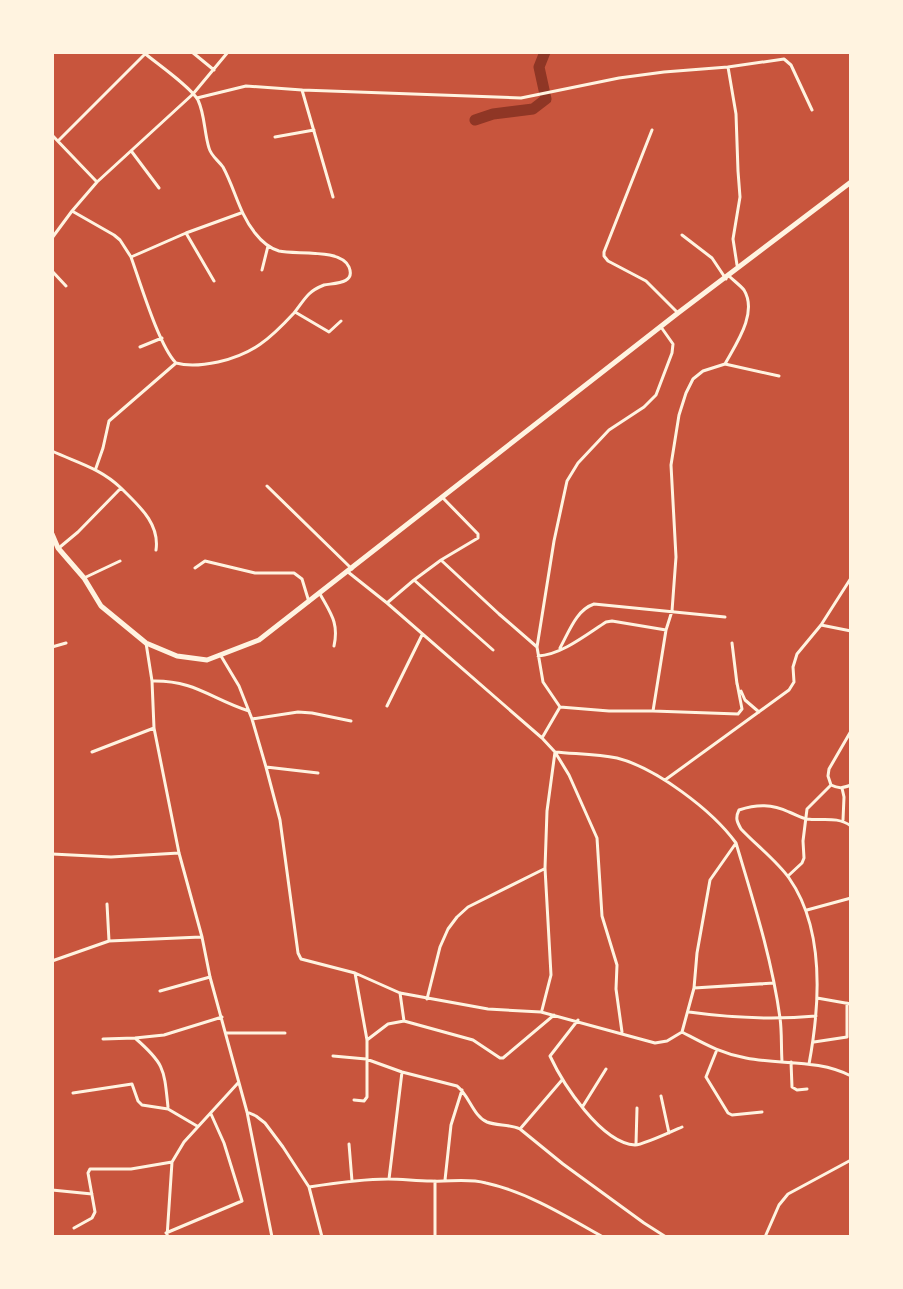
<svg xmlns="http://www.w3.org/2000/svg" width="903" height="1289" font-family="Inter,sans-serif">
	<rect width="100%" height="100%" fill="#c8553d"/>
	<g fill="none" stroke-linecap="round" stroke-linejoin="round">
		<path stroke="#8f3625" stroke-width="11" d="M 475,120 L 493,114 L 533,109 L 546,99 L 539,67 L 545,52"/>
		<path stroke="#fff3e0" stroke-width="3" d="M 143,52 C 156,63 191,87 198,100 C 205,115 204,132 209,148 C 211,156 218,160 223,167 C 235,189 239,213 255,233 C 262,242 269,248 279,251 C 295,255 341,248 349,267 C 356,284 334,283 324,285 C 319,287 313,290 309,294 C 303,300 299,307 294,313 C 270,339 253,354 218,362 C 204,365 190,367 176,363 C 159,346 140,282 131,257 L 186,233 L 241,213
			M 192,52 L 214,70
			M 728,67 L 736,114 L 738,171 L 740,197 L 733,239 L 737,265
			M 302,90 L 333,197
			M 197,98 L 246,86 L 302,90 L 521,98 L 619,78 L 664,72 L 728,67 L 784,59 L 791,65 L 812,110
			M 652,130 L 604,252 L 604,256 L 608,261 L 646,281 L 677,312
			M 52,135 L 96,181
			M 275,137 L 314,130
			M 58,141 L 145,54
			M 132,152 L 159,188
			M 72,211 L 114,235 L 120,240 L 131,257
			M 186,233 L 214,281
			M 682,235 L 712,258 L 726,279
			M 52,238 L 72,211 L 97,182 L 193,94 L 228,52
			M 262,270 L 268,246
			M 52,271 L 66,286
			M 295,312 L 329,332 L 341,321
			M 140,347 L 162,338
			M 725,364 L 779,376
			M 52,451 C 78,463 100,468 121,488 L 78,532 L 60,547
			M 96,468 L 103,448 L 109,421 L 176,363
			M 267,486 L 352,569
			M 121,488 C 138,505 160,523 156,550
			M 442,561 L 499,614 L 537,647
			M 195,568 L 205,561 L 255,573 L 294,573 L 302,579 L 309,602
			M 348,572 L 387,603 L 542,738 L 555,752 L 569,775 L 597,838 L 602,916 L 617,965 L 616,989 L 622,1032
			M 84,578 L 120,561
			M 414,580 L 493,650
			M 320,594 C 331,614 339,623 334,646
			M 387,603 L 414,580 L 441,560 L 478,538 L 478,534 L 442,497
			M 821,625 L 851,631
			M 146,643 L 152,681 L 154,728 L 179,853 L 202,937 L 210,977 L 247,1112 L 272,1237
			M 732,643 L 737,684
			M 52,647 L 66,643
			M 560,648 C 569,632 576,610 594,604 L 725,617
			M 221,656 L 239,686 L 252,719 L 266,767 L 280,820 L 298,953 L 301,959 L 355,973 L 400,993 L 488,1009 L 541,1012 L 655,1043 L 667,1041 L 682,1032 C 705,1044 720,1053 746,1058 C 781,1065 818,1059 851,1076
			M 538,656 C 561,655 586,635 606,622 L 612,621 L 666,630
			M 152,681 C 195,680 211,699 249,711
			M 741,691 L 745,700 L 759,712
			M 387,706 L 422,635
			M 560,707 L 543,682 L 537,647 L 554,541 L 567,481 L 578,463 L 609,430 L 644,407 L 656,395 L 672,353 L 673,344 L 661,327
			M 653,711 L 666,630 L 672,611 L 676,557 L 671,465 L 679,415 L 686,393 L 693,379 L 703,371 L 725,364 C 736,344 758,313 744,290 C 740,285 734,281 729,276
			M 252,719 L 298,712 L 312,713 L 351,721
			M 851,731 L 829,769 L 828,776 L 831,785 C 839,789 843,788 851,785
			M 542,738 L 560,707 L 609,711 L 653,711 L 738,714 L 742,709 L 737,683
			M 92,752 L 154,728
			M 555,752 C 575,754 597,754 617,758 C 656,768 712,810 736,843 L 710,880 L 697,953 L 694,988 L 682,1032
			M 266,767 L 318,773
			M 665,780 L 789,690 L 794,682 L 793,667 L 797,654 L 821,625 L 851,578
			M 842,788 L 844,797 L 843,820
			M 736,843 C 753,900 772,959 780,1018 C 782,1032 781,1047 782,1061
			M 52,854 L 111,857 L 179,853
			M 788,876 L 802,863 L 804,858 L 803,841 L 807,809 L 831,785
			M 107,904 L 109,941
			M 807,910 L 851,898
			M 52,961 L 109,941 L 201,937
			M 694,988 L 774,983
			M 160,991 L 210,977
			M 400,993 L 404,1021
			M 817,998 L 851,1004
			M 427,999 L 440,947 L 448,929 L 457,917 L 468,907 L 544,869
			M 542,1010 L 551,975 L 545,868 L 547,811 L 555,752
			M 689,1012 C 732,1018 772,1020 816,1016
			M 578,1020 L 550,1056 C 563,1084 601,1143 635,1145 C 643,1145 673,1131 682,1127
			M 226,1033 L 285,1033
			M 135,1038 C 165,1064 164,1069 168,1107
			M 103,1039 L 135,1038 L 164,1035 L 222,1017
			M 367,1040 L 388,1024 L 404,1021 L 473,1040 L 500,1058 L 503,1058 L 554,1015
			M 814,1042 L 847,1037 L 847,1003
			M 716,1052 L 706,1077 L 728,1113 L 732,1115 L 762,1112
			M 333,1056 L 366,1059 L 402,1072 L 457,1086 C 469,1095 473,1116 487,1122 C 497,1126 509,1124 520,1129 L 563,1164 L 644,1223 L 666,1237
			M 791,1062 L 792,1087 L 797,1090 L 807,1089
			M 809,1064 C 820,1005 825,929 789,878 C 777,861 756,845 741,829 C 737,822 735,818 739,810 C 757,804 772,804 789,812 C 795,814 801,818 807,819 C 823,821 837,816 851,826
			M 73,1093 L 132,1084 L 138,1101 L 142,1105 L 168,1109 L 197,1126
			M 661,1096 L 669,1133
			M 354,1100 L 364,1101 L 367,1097 L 367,1040 L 355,973
			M 583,1106 L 606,1069
			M 247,1112 L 256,1116 L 265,1123 L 283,1147 L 309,1187 L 322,1237
			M 520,1129 L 562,1080
			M 349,1144 L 352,1181
			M 636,1144 L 637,1108
			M 389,1179 L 402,1072
			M 445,1180 L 451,1125 L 462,1090
			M 435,1181 L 435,1237
			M 309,1187 C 335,1183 361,1179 388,1179 C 402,1179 417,1181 431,1181 C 450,1182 467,1178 486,1183 C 527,1192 566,1216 603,1237
			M 52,1190 L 92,1194
			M 74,1228 L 92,1218 L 95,1212 L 88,1173 L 90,1169 L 131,1169 L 172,1162
			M 166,1233 L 242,1201 L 224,1143 L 211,1114
			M 167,1237 L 172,1162 L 184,1142 L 238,1083
			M 765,1237 L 779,1205 L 788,1194 L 851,1160"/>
		<path stroke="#fff3e0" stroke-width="5" d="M 52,534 L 58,548 L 84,578 L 101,606 L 146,643 L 177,656 L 207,660 L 259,640 L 678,313 L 851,182"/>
	</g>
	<rect width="903" height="1289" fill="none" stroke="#fff3e0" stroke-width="108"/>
</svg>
